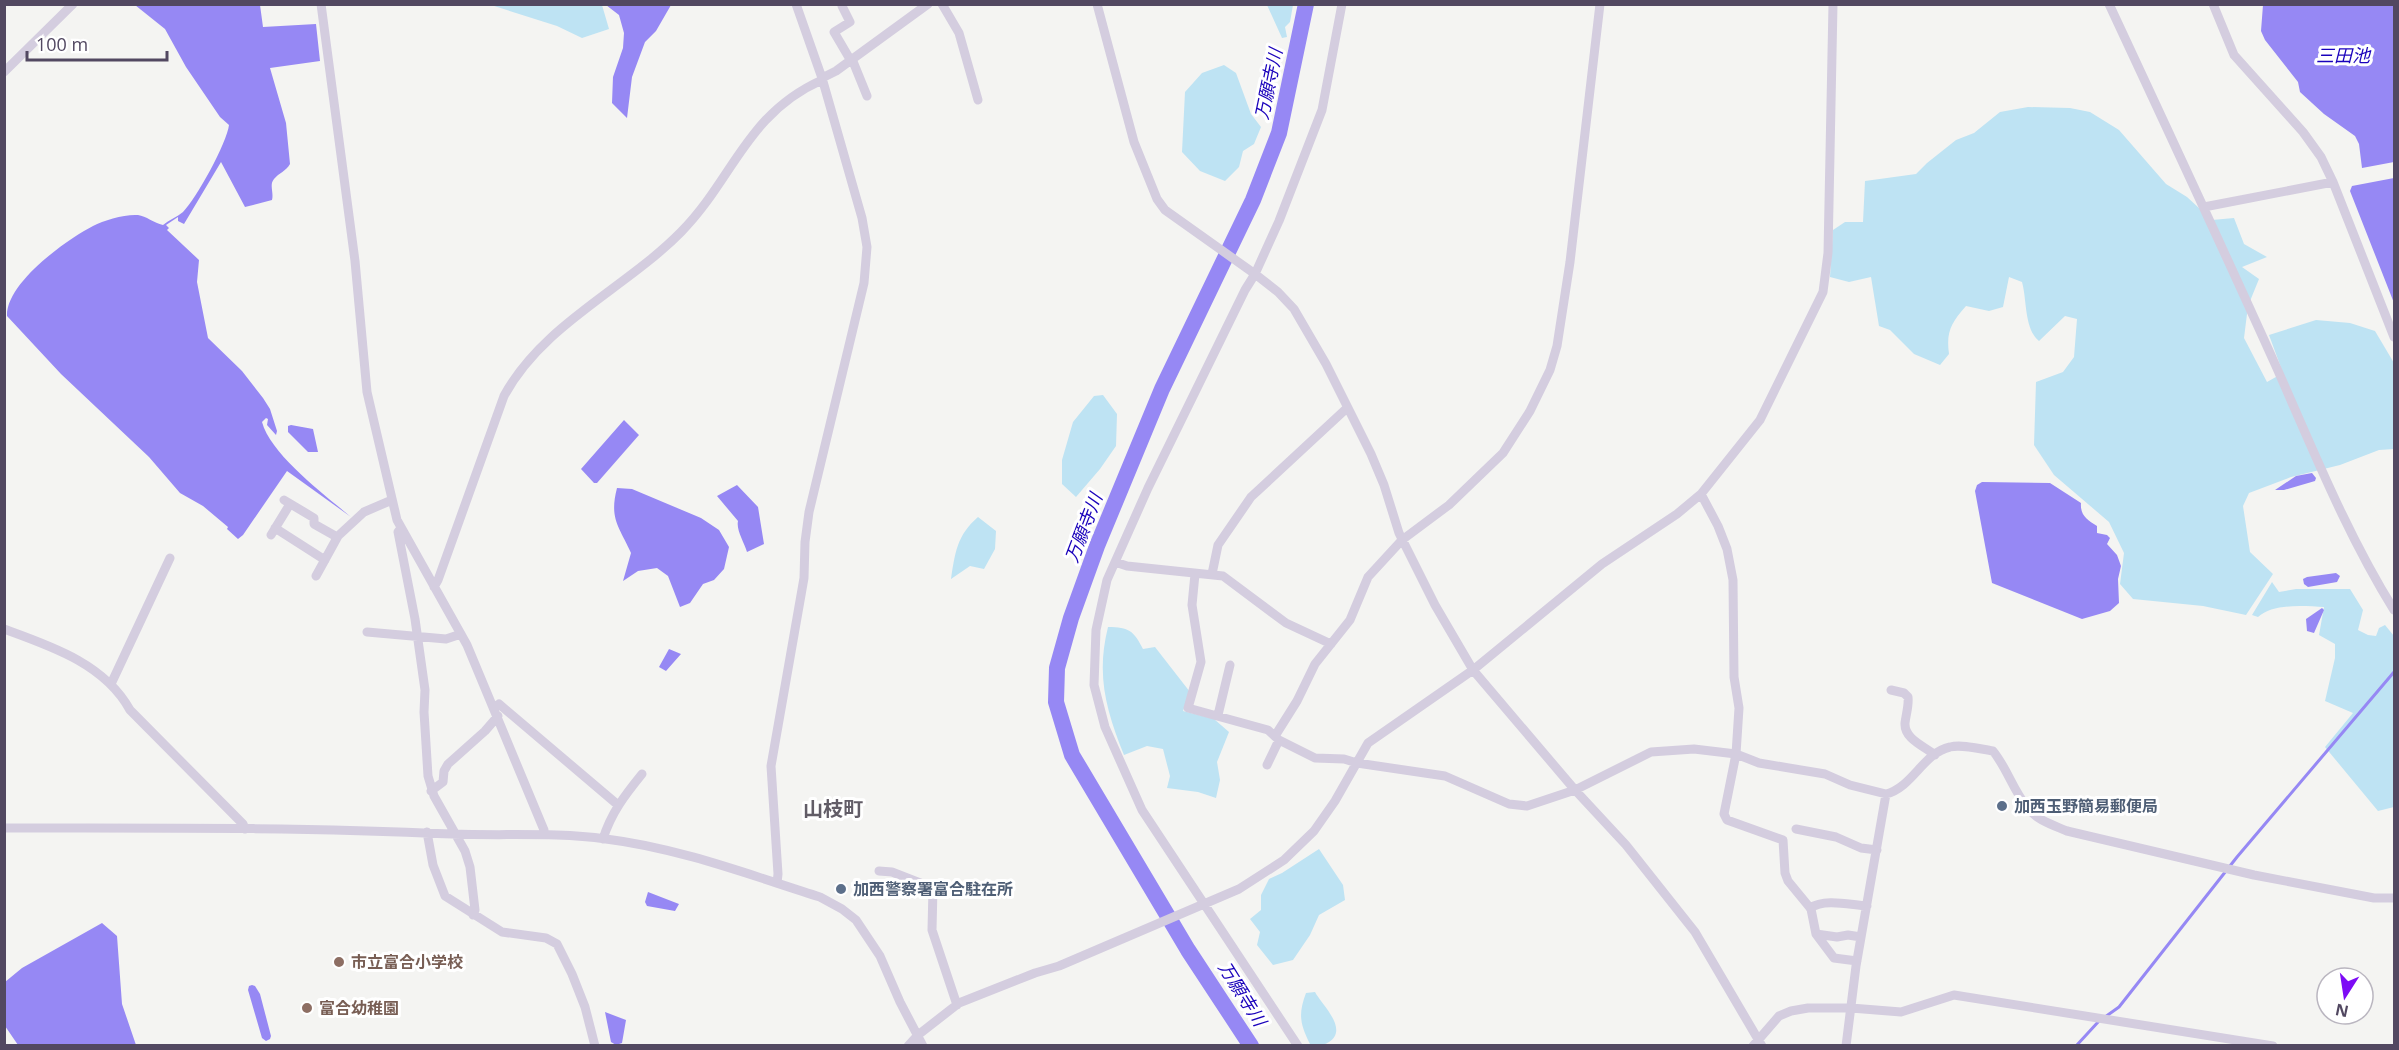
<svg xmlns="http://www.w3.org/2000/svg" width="2399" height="1050" font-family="'Open Sans','Noto Sans JP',sans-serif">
	<rect width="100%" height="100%" fill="#f4f4f2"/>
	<path fill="#bee3f3" d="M 491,5 L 602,5 L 609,29 L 582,38 L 557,26 Z
		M 1267,5 L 1293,5 L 1290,22 L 1285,27 L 1287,37 L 1282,38 Z
		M 1224,65 L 1236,73 L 1251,114 L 1261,127 L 1254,144 L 1243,151 L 1239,167 L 1225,181 L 1200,171 L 1182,152 L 1185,92 L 1202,73 Z
		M 2028,107 L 2070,108 L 2090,112 L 2119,130 L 2166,184 L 2187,197 L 2212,220 L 2234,218 L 2244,244 L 2267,257 L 2242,267 L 2259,279 L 2248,306 L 2244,338 L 2267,382 L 2283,373 L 2269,335 L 2316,320 L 2350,323 L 2375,331 L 2394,363 L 2394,449 L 2379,450 L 2340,465 L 2291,477 L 2249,493 L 2243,506 L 2250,552 L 2273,574 L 2246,615 L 2203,606 L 2133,599 L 2120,584 L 2124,553 L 2109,522 L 2054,475 L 2034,445 L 2036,382 L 2063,372 L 2074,357 L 2077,319 L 2065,316 L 2039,341 C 2024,329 2027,299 2022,282 L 2009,277 L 2003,307 L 1989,311 L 1966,306 C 1951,323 1946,332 1949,354 L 1940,365 L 1914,354 L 1890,330 L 1879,326 L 1871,277 L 1849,282 L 1830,277 L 1833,230 L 1845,222 L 1863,222 L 1865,181 L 1916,174 L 1927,163 L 1956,140 L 1974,133 L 2000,112 Z
		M 1103,395 L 1117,414 L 1116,446 L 1100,469 L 1076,497 L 1062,484 L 1062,460 L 1073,422 L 1094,396 Z
		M 978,517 L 996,531 L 995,549 L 984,569 L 970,566 L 951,579 C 955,553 957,535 978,517 Z
		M 2272,582 L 2279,592 L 2296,589 L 2350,589 L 2363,610 L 2358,630 L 2368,635 L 2376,636 L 2379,628 L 2385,625 L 2394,636 L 2394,807 L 2378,811 L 2325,747 L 2353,713 L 2325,701 L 2335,658 L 2335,644 L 2319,635 L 2324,607 C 2304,606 2273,603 2258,617 L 2252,615 Z
		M 1108,627 C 1129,627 1134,631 1143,649 L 1155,647 L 1190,692 L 1183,711 L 1214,719 L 1229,732 L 1217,762 L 1220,780 L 1216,798 L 1198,792 L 1167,788 L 1170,776 L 1163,749 L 1147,746 L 1124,755 C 1106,710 1096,675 1108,627 Z
		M 1319,849 L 1343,885 L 1345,900 L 1319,915 L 1310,935 L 1293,960 L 1273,965 L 1257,945 L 1260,932 L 1250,919 L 1261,910 L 1261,895 L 1269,879 L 1282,873 Z
		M 1315,992 C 1322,1005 1349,1029 1329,1042 C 1323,1046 1317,1046 1310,1044 C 1300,1024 1298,1014 1306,993 Z"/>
	<path fill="#9688f4" d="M 135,5 L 260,5 L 263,27 L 316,24 L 320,61 L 270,68 L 286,123 L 290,164 C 286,171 279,173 274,179 C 269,185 274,192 272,200 L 245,207 L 221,162 L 184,224 L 178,221 L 178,217 L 166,225 L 169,228 L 167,230 L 199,260 L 197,282 L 208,338 L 242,371 L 263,398 L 270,409 L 277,431 L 276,435 L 267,425 L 268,419 L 266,418 L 262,422 C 271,455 325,495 351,517 L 287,471 L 243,535 L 238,539 L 227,529 L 228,527 L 203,506 L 180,493 L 149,457 L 61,374 L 7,316 C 6,283 66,240 93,226 C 104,220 125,214 138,215 C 146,216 154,223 163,225 C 169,220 177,217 183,212 C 196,199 227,143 229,125 L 220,117 L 186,67 L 165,29 Z
		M 606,5 L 671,5 L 656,31 L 645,42 L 632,77 L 627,118 L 612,103 L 613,77 L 623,48 L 624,33 L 619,15 Z
		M 2263,5 L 2394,5 L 2394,162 L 2362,168 L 2359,144 L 2355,136 L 2324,114 L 2300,92 L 2298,82 L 2265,40 L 2261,31 Z
		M 2394,178 L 2394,303 L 2350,191 L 2352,186 Z
		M 624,420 L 639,435 L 597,483 L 594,483 L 581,469 Z
		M 291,425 L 313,429 L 318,452 L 308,452 L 288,432 L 288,426 Z
		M 2312,473 L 2316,478 L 2315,481 L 2284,490 L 2275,490 L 2296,476 Z
		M 1982,482 L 2050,483 L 2081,503 C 2080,515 2087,520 2097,526 L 2097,533 L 2107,535 L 2110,538 L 2107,544 L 2117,555 L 2121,566 L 2118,579 L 2119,603 L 2110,611 L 2082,619 L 1992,583 L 1975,491 L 1977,485 Z
		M 737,485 L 758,507 L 764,544 L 747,552 C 744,542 736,530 738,521 L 717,496 Z
		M 617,488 L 632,489 L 701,518 L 719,530 L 729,547 L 724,569 L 714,580 L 703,584 L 690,603 L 680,607 L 668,576 L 657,568 L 638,571 L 623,581 L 631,553 C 619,526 609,519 617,488 Z
		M 2336,573 L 2340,576 L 2337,582 L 2308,587 L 2304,584 L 2303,579 L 2307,577 Z
		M 2322,608 L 2324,610 L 2314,633 L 2307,631 L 2306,619 Z
		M 669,649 L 681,654 L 666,671 L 659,667 Z
		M 648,892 L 679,904 L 675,911 L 647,906 L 645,902 Z
		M 102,923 L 117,936 L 122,1004 L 136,1045 L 18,1045 L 5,1026 L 5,982 L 22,968 Z
		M 252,985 L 255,986 L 260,994 L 271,1036 L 270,1039 L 266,1041 L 262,1038 L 248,990 L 249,986 Z
		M 605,1012 L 626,1020 L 622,1043 L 616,1045 L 611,1042 Z"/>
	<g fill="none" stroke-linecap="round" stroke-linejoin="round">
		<path stroke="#9688f4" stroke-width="3" d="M 2105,1017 L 2119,1007 L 2237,857 L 2394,672
			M 2076,1046 L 2099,1021"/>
		<path stroke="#9688f4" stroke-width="16" d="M 1251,1046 L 1188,950 L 1072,755 L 1056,702 L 1057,668 L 1071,618 L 1097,546 L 1162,389 L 1253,200 L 1279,133 L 1306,4"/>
		<path stroke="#d4cddf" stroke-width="9" d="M 321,4 L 355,261 L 367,392 L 397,520 L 467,645 L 544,830 L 544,834
			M 942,4 L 959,33 L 978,100
			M 1097,4 L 1134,142 L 1157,199 L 1165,210 L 1255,274 L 1278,292 L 1294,309 L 1326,364 L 1371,454 L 1384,485 L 1399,533 L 1435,605 L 1473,670 L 1575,790 L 1626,845 L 1695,932 L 1762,1046
			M 2109,4 C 2165,124 2221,244 2275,364 C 2312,447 2346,533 2394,610
			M 2213,4 L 2234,55 L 2303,132 L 2321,157 L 2333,182 L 2394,337
			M 842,6 L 850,22 L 834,32 L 851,61
			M 852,59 L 867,96
			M 4,72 L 73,4
			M 822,78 L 836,71 L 928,4
			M 2204,207 L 2333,182
			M 1701,494 L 1718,526 L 1727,549 L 1733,580 L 1734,677 L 1739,708 L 1736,754 L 1724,814 L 1727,820 L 1783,840 L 1785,873 L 1788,881 L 1811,909 L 1816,934 L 1834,958 L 1857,961
			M 284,500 L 314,518 L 314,524 L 337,537
			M 275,528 L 325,560
			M 401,528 L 398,532 L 415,619 L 425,690 L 424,712 L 428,776 L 434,796 L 465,851 L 470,867 L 475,910 L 473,915
			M 271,535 L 290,504
			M 1115,562 L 1127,566 L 1223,576 L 1286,623 L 1331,644
			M 1195,574 L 1192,605 L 1201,662 L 1188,708 L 1268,730 L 1279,740 L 1315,758 L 1344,759 L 1357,763 L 1445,776 L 1509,804 L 1527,806 L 1575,790 L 1651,752 L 1694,749 L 1736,754 L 1759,763 L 1825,774 L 1850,785 L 1886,794 C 1913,787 1923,753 1950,747 C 1962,744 1980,749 1993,751 C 2007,768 2013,790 2027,807 C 2036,820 2053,825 2067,831 L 2254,875 L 2374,898 L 2394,898
			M 1212,574 L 1218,545 L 1251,497 L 1347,408
			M 316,576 L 338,536 L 364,512 L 392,500
			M 434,587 L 438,580 L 504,396 C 543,324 625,289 681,232 C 734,178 746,114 822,80
			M 4,629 C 51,646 105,664 130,710 L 243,824 L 245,829
			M 367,632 L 446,639 L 461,634
			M 111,684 L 170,558
			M 1891,690 L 1904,693 L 1908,697 C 1909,706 1906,714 1905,723 C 1904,739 1924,746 1935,755
			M 494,708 L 499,704 L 618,805
			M 1218,715 L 1230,665
			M 1275,736 L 1297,701 L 1315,664 L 1350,620 L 1368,577 L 1402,540 L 1449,505 L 1503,453 L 1530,411 L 1550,370 L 1557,346 L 1570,262 L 1600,4
			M 1267,765 L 1279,740
			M 431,791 L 443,782 L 444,771 L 448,764 L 485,731 L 498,716
			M 4,828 C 154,828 303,827 452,834 C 504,836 555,832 606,839 C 679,848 750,875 820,897 L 842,909 L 856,920 L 880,956 L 900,1002 L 923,1046
			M 1796,829 L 1836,837 L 1861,848 L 1877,850
			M 427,832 L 433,865 L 445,896 L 502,932 L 546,938 L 557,944 L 572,974 L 585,1007 L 595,1046
			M 603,839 C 611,813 625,795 642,774
			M 879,871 L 892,872 L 933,888 L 932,930 L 957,1005
			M 777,883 L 778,874 L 771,766 L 804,578 L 805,542 L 809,512 L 864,283 L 867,247 L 862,218 L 822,78 L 796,4
			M 1810,908 C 1825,898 1850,905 1867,906
			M 1816,934 L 1837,937 L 1848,935 L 1861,937
			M 908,1046 L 918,1035 L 959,1003 L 1035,973 L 1059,966 L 1239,889 L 1284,860 L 1314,831 L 1335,801 L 1368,743 L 1473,670 L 1602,564 L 1677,514 L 1701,494 L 1760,420 L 1823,292 L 1828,253 L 1833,4
			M 1298,1046 L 1142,810 L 1105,727 L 1094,685 L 1096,630 L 1107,580 L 1148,488 L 1245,290 L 1255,274 L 1279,221 L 1322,110 L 1342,4
			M 1753,1046 L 1779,1016 L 1791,1011 L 1808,1008 L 1851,1008 L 1901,1012 L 1954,995 L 2273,1046
			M 1846,1046 L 1856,966 L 1886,794"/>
	</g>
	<g fill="#5c6f8a" stroke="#fff" stroke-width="2">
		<circle cx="2002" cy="806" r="6"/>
		<circle cx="841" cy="889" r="6"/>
	</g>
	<g fill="#8d6e63" stroke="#fff" stroke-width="2">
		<circle cx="339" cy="962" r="6"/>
		<circle cx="307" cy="1008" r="6"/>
	</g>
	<g text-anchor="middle" stroke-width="6" stroke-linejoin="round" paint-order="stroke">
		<g font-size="16" font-weight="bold" fill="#4e5e75" stroke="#fff" text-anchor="start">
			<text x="2014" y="812">加西玉野簡易郵便局</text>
			<text x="853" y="895">加西警察署富合駐在所</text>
		</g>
		<g font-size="16" font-weight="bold" fill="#785e54" stroke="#fff" text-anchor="start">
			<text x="351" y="968">市立富合小学校</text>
			<text x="319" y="1014">富合幼稚園</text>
		</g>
		<g font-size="18" font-style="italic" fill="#1901bb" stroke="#fff">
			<text x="2343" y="62">三田池</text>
			<text transform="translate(1269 84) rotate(-78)" y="6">万願寺川</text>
			<text transform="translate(1084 528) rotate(-69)" y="6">万願寺川</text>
			<text transform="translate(1242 994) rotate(58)" y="6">万願寺川</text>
		</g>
		<g font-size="20" font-weight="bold" fill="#625d67" stroke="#fff">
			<text x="833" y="816">山枝町</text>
		</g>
	</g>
	<rect width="2399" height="1050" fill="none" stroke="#524861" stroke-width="12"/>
	<g transform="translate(2345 996) rotate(192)"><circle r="28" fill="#ffffff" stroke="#bab6c0" stroke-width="1.5"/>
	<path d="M0-4.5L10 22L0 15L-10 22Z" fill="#7d0bf5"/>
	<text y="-9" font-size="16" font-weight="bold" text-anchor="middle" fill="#524861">N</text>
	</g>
	<path d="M27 51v9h140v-9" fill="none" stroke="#524861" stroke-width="3"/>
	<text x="36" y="51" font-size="18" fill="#524861" stroke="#ffffff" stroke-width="4.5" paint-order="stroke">100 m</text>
</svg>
